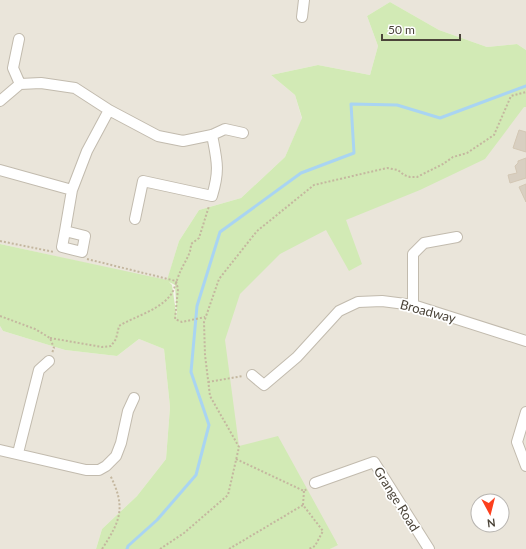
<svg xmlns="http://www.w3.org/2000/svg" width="526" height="549" font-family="Lato,sans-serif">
	<rect width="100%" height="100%" fill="#f6f3ec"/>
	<path fill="#eae5da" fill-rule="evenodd" d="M 0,0 L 526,0 L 526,50 L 517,44 L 487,47 L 439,30 L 390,2 L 367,16 L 378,46 L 370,75 L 318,65 L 271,75 L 295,95 L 302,119 L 285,157 L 241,198 L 199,210 L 179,241 L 167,281 L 0,244 Z
		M 526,92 L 526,549 L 330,549 L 338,544 L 239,447 L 210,396 L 219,279 ZM 478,501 L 502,501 L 502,525 L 478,525 Z
		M 0,326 L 3,331 L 65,350 L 117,356 L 139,339 L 164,349 L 170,407 L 166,459 L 137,496 L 102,529 L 96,549 L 0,549 Z"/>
	<path fill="#d2eab5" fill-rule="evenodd" d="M 390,2 L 439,30 L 487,47 L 517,44 L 526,50 L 526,107 L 524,107 L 485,159 L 420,190 L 346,220 L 362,264 L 349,271 L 326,230 L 280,254 L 240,294 L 225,340 L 239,446 L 278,436 L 338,545 L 330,549 L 96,549 L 102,529 L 137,496 L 166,459 L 170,407 L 164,349 L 139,339 L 117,356 L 65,350 L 3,331 L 0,326 L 0,244 L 167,280 L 179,241 L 199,210 L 241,198 L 285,157 L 302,118 L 295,95 L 271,75 L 318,65 L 370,75 L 378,46 L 367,16 ZM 169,282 L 175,285 L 177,319 L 172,285 Z"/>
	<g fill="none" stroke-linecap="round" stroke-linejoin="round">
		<path stroke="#a9d4f2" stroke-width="3" d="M 127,549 L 128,546 L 157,520 L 196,475 L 209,425 L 191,372 L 197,306 L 220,232 L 301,173 L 354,153 L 351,104 L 397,105 L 440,118 L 526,86"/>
	</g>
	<path fill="#d8cfc1" stroke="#d3c7b4" d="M 519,130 L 526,132 L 526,152 L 513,148 Z
		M 526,158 L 526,178 L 510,183 L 508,175 L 517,173 L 515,166 L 518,163 L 518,161 Z
		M 526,184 L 526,202 L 519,187 Z"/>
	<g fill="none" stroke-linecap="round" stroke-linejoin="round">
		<g stroke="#c2bbae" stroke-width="12">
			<path id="minor" d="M 302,17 L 304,0
				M 19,39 L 13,68 L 20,84
				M 0,101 L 20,84 L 41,83 L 75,88 L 109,110 L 158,136 L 183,141 L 212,135 L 225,129 L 243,133
				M 0,170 L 72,190
				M 135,219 L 143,181 L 212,196 C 220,170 217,161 212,135
				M 65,231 L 62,247 L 82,252 L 85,236 L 65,231 L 72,190 L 87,151 L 109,110
				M 413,305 L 413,254 L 424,243 L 457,237
				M 252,375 L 264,385 L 297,357 L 339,311 L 358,302 L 382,301 L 413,305 L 526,341
				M 526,412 L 517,442 L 526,466
				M 0,450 L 86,470 L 99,470 L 106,466 L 116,456 L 121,443 L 128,411 L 134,398
				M 18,453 L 39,370 L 49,361
				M 315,483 L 374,462 L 429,549"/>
		</g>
		<path stroke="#c4b79f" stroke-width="2" stroke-dasharray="2 2" stroke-linecap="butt" d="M 0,241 L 54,252
			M 87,259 L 176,281 L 178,289 L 175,319 L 182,322 L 205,317
			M 0,316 L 35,329 L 50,338 L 54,348 L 52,353
			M 50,338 L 102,347 L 111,346 L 116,339 L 119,326 C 135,316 164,309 173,291 C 176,284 178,276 181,270 C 185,261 191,254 191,244 L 199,238 L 209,206
			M 208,382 L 243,376
			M 236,459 L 304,491 L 307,489
			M 304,491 L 303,505 L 323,531 L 315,546 L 309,549
			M 102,549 C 121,520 126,507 110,475
			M 160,549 L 184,533 L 228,495 L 239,447 L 210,396 L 205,355 L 204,322 L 219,279 L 257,231 L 314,185 L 387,168 L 398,170 L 404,175 L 410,177 L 417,177 L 443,164 L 453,157 L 467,153 L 494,135 L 511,96 L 526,92
			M 229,549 L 303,505"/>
		<use href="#minor" stroke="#fff" stroke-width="10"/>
	</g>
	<g text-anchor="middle" stroke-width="3.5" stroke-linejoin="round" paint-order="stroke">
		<g font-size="13" fill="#4b4439" stroke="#fff">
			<text transform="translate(428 311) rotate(15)" y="5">Broadway</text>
			<text transform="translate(397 499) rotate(58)" y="5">Grange Road</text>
		</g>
	</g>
	<g transform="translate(490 513) rotate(173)"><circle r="19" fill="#ffffff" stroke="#b7b4b0"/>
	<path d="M0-3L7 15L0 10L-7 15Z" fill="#fc3f1d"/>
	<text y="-6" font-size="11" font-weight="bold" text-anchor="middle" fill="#4b4439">N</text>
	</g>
	<path d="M382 34v6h78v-6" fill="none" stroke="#4b4439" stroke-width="2"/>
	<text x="388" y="34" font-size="12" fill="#4b4439" stroke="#ffffff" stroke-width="3" paint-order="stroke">50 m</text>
</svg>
